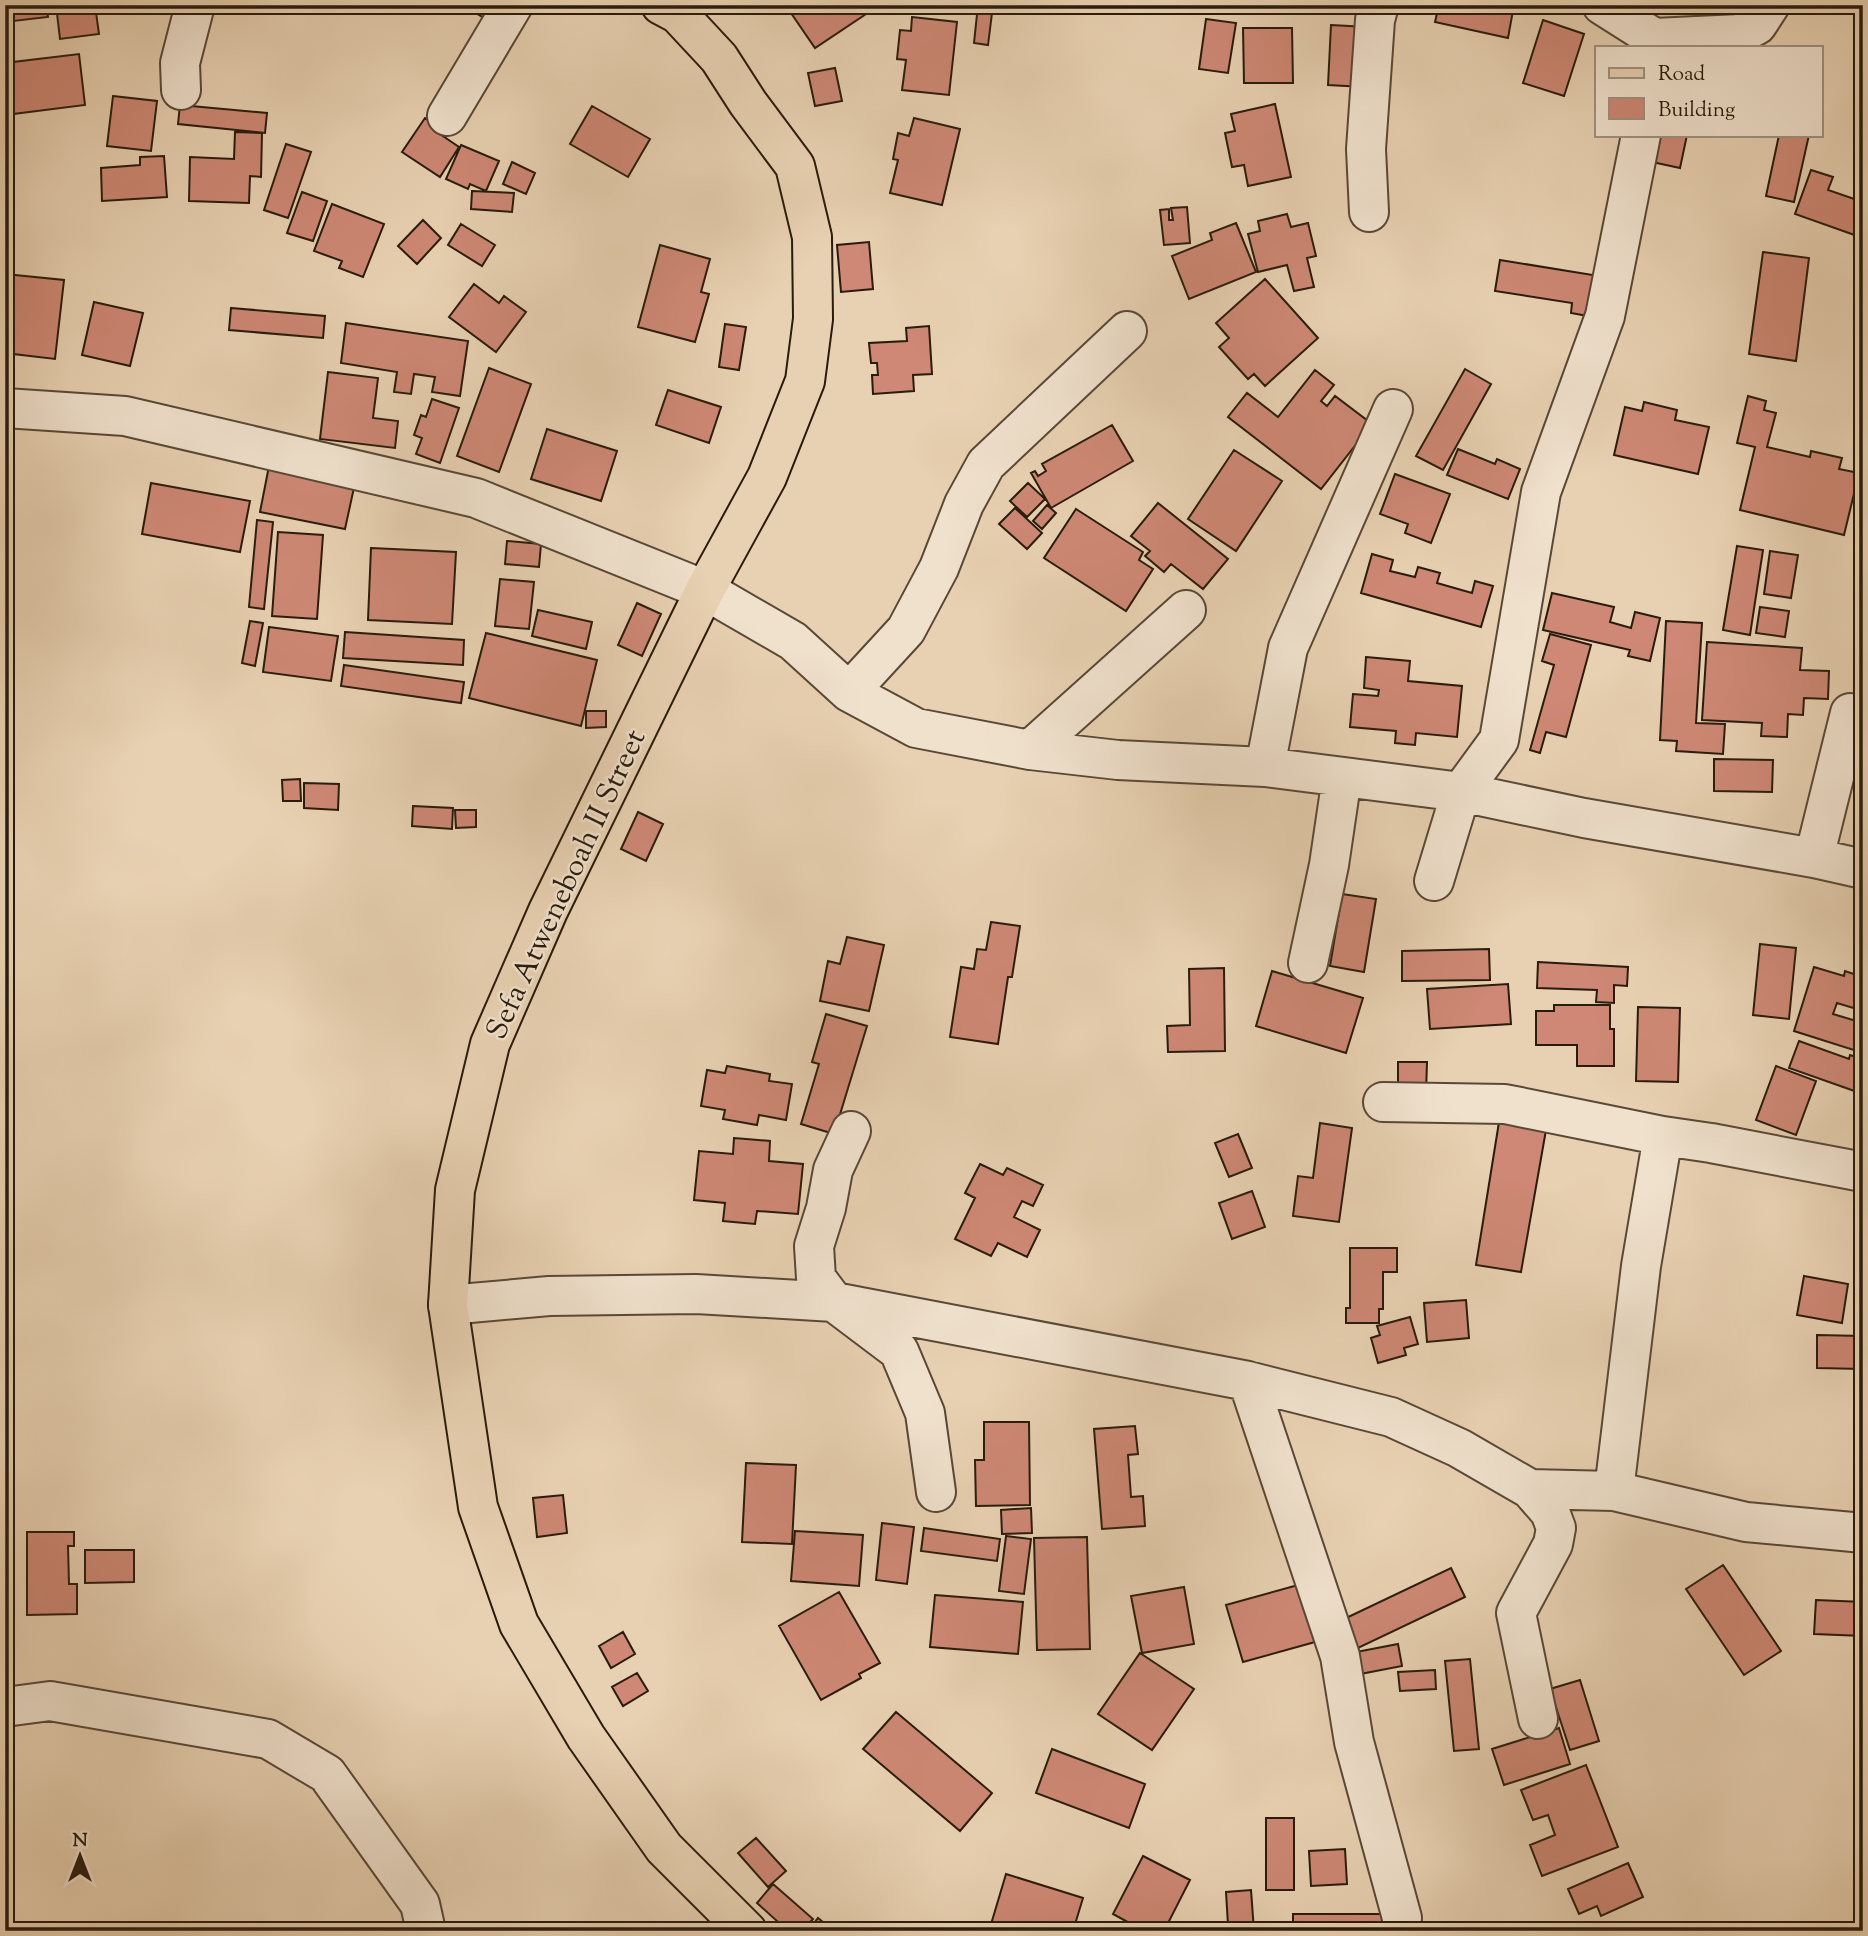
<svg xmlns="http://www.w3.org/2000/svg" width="1868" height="1936" font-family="'Sorts Mill Goudy',serif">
	<rect width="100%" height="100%" fill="#e8d1b2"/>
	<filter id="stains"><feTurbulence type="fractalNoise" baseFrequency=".00286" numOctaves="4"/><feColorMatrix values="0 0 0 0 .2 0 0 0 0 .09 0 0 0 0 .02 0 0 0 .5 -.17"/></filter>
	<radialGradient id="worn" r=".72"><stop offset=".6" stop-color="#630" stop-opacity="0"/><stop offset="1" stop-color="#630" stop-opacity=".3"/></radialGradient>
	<path fill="#ce8875" stroke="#291b0d" stroke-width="2" d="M 5,5 L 46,5 L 48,17 L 5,22 Z
		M 56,5 L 95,5 L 99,34 L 60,39 Z
		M 462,5 L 492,5 L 484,18 Z
		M 803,5 L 868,5 L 872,10 L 815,48 L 791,13 Z
		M 904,5 L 974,5 L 973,13 Z
		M 978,5 L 993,5 L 988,45 L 974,43 Z
		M 1251,5 L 1305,5 L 1305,11 L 1251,14 Z
		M 1439,5 L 1514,5 L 1508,38 L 1435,22 Z
		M 912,17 L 957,22 L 949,95 L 902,90 L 906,60 L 897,59 L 900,30 L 911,31 Z
		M 1206,19 L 1236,23 L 1228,73 L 1199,69 Z
		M 1543,20 L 1584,34 L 1564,96 L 1523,83 Z
		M 1331,25 L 1367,27 L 1364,87 L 1328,85 Z
		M 1243,28 L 1292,28 L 1293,83 L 1244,83 Z
		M 79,54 L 85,105 L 5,115 L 5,63 Z
		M 835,68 L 842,101 L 815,106 L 808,73 Z
		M 113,96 L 157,101 L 151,151 L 107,146 Z
		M 1275,104 L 1291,177 L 1248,186 L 1244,165 L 1232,167 L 1225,133 L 1235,131 L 1231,114 Z
		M 180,105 L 267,113 L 265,133 L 178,124 Z
		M 592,106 L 650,139 L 628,177 L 570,144 Z
		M 425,118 L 443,129 L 440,134 L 459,147 L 440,177 L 402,152 Z
		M 914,118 L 960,129 L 942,205 L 890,193 L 898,160 L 893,159 L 898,133 L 909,136 Z
		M 235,132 L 262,133 L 261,177 L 250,176 L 249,203 L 189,201 L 190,157 L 234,159 Z
		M 1657,135 L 1687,135 L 1680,168 L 1652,162 Z
		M 1779,135 L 1809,135 L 1794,202 L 1766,196 Z
		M 286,144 L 311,152 L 288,218 L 264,210 Z
		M 461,145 L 499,161 L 486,191 L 470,184 L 468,189 L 446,179 Z
		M 164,156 L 167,197 L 102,201 L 101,168 L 140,165 L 140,157 Z
		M 512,162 L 535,173 L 526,194 L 503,184 Z
		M 1811,170 L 1833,177 L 1828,190 L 1863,202 L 1863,238 L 1795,214 Z
		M 472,191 L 514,193 L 512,212 L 471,209 Z
		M 302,192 L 327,201 L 313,241 L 287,233 Z
		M 332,204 L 384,224 L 363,277 L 339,268 L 342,261 L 314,251 Z
		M 1187,207 L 1190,243 L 1164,245 L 1160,210 L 1169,209 L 1169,220 L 1173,220 L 1171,208 Z
		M 1287,214 L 1291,227 L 1308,223 L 1316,256 L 1307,258 L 1314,287 L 1294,291 L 1287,265 L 1258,272 L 1248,234 L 1260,231 L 1258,221 Z
		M 423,220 L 441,238 L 417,264 L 398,246 Z
		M 1236,223 L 1256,272 L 1189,299 L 1172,256 L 1212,240 L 1210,233 Z
		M 461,224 L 495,245 L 482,266 L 448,245 Z
		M 869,242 L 873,289 L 841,292 L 837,245 Z
		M 660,245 L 710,259 L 701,292 L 709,294 L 695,342 L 638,327 Z
		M 1763,252 L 1809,258 L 1796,361 L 1749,354 Z
		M 1500,260 L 1599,276 L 1593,317 L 1571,313 L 1572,303 L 1495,291 Z
		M 5,274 L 64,280 L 55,359 L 5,353 Z
		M 1265,279 L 1318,338 L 1265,386 L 1254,374 L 1248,379 L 1219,347 L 1229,338 L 1216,323 Z
		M 474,284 L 499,303 L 504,296 L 526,312 L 496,352 L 449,317 Z
		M 94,302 L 143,313 L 130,366 L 82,355 Z
		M 231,308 L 325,316 L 323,338 L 229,330 Z
		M 346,323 L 468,341 L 460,396 L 432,392 L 435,377 L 414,374 L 411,394 L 394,392 L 397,372 L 341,363 Z
		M 725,324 L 746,327 L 739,370 L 719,367 Z
		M 929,326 L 932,374 L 913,375 L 914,391 L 873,394 L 872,375 L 878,375 L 877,363 L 871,363 L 869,343 L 907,341 L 906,328 Z
		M 489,368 L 531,384 L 499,472 L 457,456 Z
		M 1465,369 L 1491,384 L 1443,470 L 1416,456 Z
		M 1315,370 L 1334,385 L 1321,401 L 1327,406 L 1335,396 L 1372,424 L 1321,489 L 1228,417 L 1247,393 L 1278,417 Z
		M 328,372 L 378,378 L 373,418 L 398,421 L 395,448 L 320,439 Z
		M 668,390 L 721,407 L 709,443 L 656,425 Z
		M 1748,396 L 1766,401 L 1764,410 L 1776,413 L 1767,447 L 1810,457 L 1811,451 L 1842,458 L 1839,469 L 1859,473 L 1844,535 L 1740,510 L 1755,447 L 1737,443 Z
		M 432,399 L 459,408 L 440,463 L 416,454 L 422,438 L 414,435 L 421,415 L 426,417 Z
		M 1644,402 L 1677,410 L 1675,420 L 1709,427 L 1698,474 L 1614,455 L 1625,407 L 1642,411 Z
		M 1112,425 L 1133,461 L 1051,508 L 1031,473 L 1035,471 L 1038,476 L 1046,471 L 1042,464 Z
		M 547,429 L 617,451 L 601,501 L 531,479 Z
		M 1458,449 L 1495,464 L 1497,459 L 1520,469 L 1508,499 L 1447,475 Z
		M 1234,450 L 1282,481 L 1236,551 L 1188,519 Z
		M 269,466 L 355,483 L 345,529 L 260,512 Z
		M 1395,474 L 1450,494 L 1431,543 L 1405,533 L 1408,524 L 1380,514 Z
		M 151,483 L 250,501 L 240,552 L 142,534 Z
		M 1028,483 L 1045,499 L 1027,517 L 1010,501 Z
		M 1158,503 L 1228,559 L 1203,589 L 1171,564 L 1164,572 L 1145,556 L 1150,551 L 1131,536 Z
		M 1047,505 L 1056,513 L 1042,529 L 1033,521 Z
		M 1015,508 L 1042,533 L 1027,549 L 999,524 Z
		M 1076,509 L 1143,552 L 1139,560 L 1153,569 L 1126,611 L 1044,558 Z
		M 257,520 L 273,522 L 264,609 L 249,607 Z
		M 278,532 L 323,535 L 317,619 L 272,616 Z
		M 507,541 L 541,544 L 539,567 L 505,564 Z
		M 1737,546 L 1763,550 L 1750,635 L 1723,630 Z
		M 371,548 L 456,552 L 452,624 L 368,620 Z
		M 1770,551 L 1798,555 L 1791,598 L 1764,594 Z
		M 1372,554 L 1393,560 L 1390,571 L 1415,577 L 1418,567 L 1440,573 L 1437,583 L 1472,593 L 1475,581 L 1493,586 L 1481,627 L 1361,593 Z
		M 500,579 L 534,582 L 529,629 L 495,626 Z
		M 1552,593 L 1614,607 L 1610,622 L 1631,628 L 1635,612 L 1660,618 L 1650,661 L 1628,656 L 1630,650 L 1543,630 Z
		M 637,603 L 661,614 L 642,656 L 618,645 Z
		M 1760,607 L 1789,611 L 1785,637 L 1756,633 Z
		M 538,610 L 592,622 L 586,649 L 532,636 Z
		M 250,621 L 263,623 L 255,666 L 242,663 Z
		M 1666,621 L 1702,623 L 1696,723 L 1725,724 L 1723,754 L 1676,751 L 1677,741 L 1660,740 Z
		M 269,627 L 338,636 L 331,681 L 263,672 Z
		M 345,632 L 464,640 L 463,665 L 343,658 Z
		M 486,633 L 597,660 L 581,726 L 469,698 Z
		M 1550,634 L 1591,645 L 1566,737 L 1546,732 L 1540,753 L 1530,750 L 1554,665 L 1542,661 Z
		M 1707,642 L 1802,648 L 1800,670 L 1829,671 L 1828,699 L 1804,698 L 1803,715 L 1788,714 L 1787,737 L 1761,736 L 1762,723 L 1702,720 Z
		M 1366,657 L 1410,661 L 1408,681 L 1462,686 L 1457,737 L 1416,733 L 1415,745 L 1395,743 L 1396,731 L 1350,727 L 1353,694 L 1378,696 L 1379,690 L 1364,688 Z
		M 344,665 L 464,682 L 461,703 L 341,686 Z
		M 586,711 L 606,711 L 606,727 L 586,728 Z
		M 1714,759 L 1773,760 L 1772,792 L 1714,791 Z
		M 300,779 L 301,801 L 283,801 L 282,780 Z
		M 304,783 L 339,784 L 338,810 L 304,808 Z
		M 413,806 L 453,808 L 452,829 L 412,826 Z
		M 455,810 L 476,810 L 476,827 L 456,828 Z
		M 638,812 L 663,824 L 646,861 L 621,849 Z
		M 1342,894 L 1376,899 L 1364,972 L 1330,966 Z
		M 991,922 L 1020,926 L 1012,977 L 1008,977 L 998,1044 L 950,1037 L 961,967 L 974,969 L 977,949 L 986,950 Z
		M 847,937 L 884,945 L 869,1011 L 820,1001 L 828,961 L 840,964 Z
		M 1760,944 L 1796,948 L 1789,1019 L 1753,1015 Z
		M 1489,949 L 1490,980 L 1402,981 L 1402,951 Z
		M 1538,962 L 1628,967 L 1627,986 L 1614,985 L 1614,1003 L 1596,1002 L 1597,990 L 1537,988 Z
		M 1814,967 L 1844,976 L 1845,971 L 1863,977 L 1863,1011 L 1837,1003 L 1833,1014 L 1863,1023 L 1863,1053 L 1794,1031 Z
		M 1224,968 L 1225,1051 L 1168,1052 L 1167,1026 L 1190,1025 L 1189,969 Z
		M 1272,971 L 1363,998 L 1346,1053 L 1256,1026 Z
		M 1508,984 L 1511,1024 L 1430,1029 L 1427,989 Z
		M 1554,1005 L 1610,1005 L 1610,1029 L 1614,1029 L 1614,1066 L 1577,1066 L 1577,1045 L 1536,1045 L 1536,1011 L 1554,1011 Z
		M 1638,1007 L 1680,1008 L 1678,1082 L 1636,1081 Z
		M 826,1014 L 867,1026 L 834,1134 L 801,1124 L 819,1064 L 812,1062 Z
		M 1799,1041 L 1849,1059 L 1850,1055 L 1863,1059 L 1863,1094 L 1789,1068 Z
		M 1398,1062 L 1427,1062 L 1426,1093 L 1398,1093 Z
		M 727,1066 L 770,1074 L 769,1081 L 792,1084 L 786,1120 L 759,1115 L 757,1125 L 723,1119 L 725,1110 L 701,1106 L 707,1070 L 725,1073 Z
		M 1776,1066 L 1816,1081 L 1796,1135 L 1756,1120 Z
		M 1499,1122 L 1546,1130 L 1521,1272 L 1476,1265 Z
		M 1320,1123 L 1352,1128 L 1339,1222 L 1293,1216 L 1298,1176 L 1313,1178 Z
		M 1238,1134 L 1252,1168 L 1229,1177 L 1215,1143 Z
		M 734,1138 L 770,1141 L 769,1161 L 803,1164 L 798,1214 L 757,1211 L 755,1224 L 723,1221 L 725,1203 L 694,1200 L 699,1151 L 733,1154 Z
		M 980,1164 L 1003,1175 L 1007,1168 L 1043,1185 L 1033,1206 L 1022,1201 L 1014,1217 L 1040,1230 L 1027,1257 L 998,1243 L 991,1256 L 955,1239 L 975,1198 L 965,1193 Z
		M 1252,1191 L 1265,1227 L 1232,1239 L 1219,1203 Z
		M 1350,1248 L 1397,1248 L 1397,1272 L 1383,1272 L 1383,1309 L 1379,1309 L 1379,1323 L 1346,1323 L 1346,1308 L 1350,1308 Z
		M 1804,1276 L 1848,1284 L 1842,1323 L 1797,1315 Z
		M 1466,1300 L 1469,1338 L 1427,1342 L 1424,1303 Z
		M 1410,1317 L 1418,1344 L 1404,1348 L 1406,1355 L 1378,1363 L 1371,1338 L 1380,1335 L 1377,1326 Z
		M 1817,1335 L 1863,1336 L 1863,1369 L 1817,1368 Z
		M 984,1422 L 1029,1422 L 1030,1505 L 976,1506 L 975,1460 L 984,1460 Z
		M 1135,1426 L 1138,1454 L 1128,1455 L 1131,1497 L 1143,1496 L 1145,1526 L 1102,1529 L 1094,1429 Z
		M 746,1463 L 796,1465 L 792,1544 L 742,1542 Z
		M 563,1495 L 567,1533 L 537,1537 L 533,1498 Z
		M 1031,1508 L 1032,1533 L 1002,1534 L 1001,1510 Z
		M 882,1523 L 914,1527 L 907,1584 L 876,1580 Z
		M 924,1528 L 1000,1539 L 997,1561 L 921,1551 Z
		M 795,1531 L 863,1535 L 859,1586 L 791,1581 Z
		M 27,1532 L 74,1532 L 74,1546 L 68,1546 L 69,1584 L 77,1584 L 77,1614 L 27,1615 Z
		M 1006,1536 L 1031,1539 L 1024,1594 L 999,1591 Z
		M 1087,1537 L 1090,1649 L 1037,1650 L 1034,1538 Z
		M 85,1550 L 134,1550 L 134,1582 L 85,1583 Z
		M 1723,1565 L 1781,1651 L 1744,1675 L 1686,1589 Z
		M 1451,1568 L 1465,1597 L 1358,1648 L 1344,1619 Z
		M 1298,1585 L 1315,1642 L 1243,1662 L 1226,1605 Z
		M 1184,1587 L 1194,1644 L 1142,1653 L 1131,1596 Z
		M 839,1592 L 880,1663 L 859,1674 L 861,1678 L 821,1700 L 779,1626 Z
		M 935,1595 L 1023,1602 L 1018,1654 L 930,1647 Z
		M 1816,1600 L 1863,1602 L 1863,1636 L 1814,1634 Z
		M 623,1632 L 635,1654 L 611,1668 L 599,1646 Z
		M 1398,1644 L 1402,1666 L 1355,1675 L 1351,1653 Z
		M 1140,1653 L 1194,1689 L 1152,1750 L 1098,1714 Z
		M 1470,1659 L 1479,1749 L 1454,1751 L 1445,1661 Z
		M 1435,1670 L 1436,1689 L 1400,1691 L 1398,1672 Z
		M 637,1673 L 648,1691 L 623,1706 L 612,1687 Z
		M 1580,1680 L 1599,1741 L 1570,1750 L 1550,1689 Z
		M 896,1712 L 992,1793 L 960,1831 L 863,1749 Z
		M 1559,1728 L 1570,1764 L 1504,1785 L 1492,1749 Z
		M 1052,1749 L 1145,1784 L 1129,1828 L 1036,1793 Z
		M 1586,1765 L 1618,1847 L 1542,1876 L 1530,1845 L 1555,1835 L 1548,1815 L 1533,1820 L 1521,1790 Z
		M 1266,1818 L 1294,1818 L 1294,1890 L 1266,1890 Z
		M 756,1838 L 786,1871 L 768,1887 L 738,1853 Z
		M 1345,1849 L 1347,1884 L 1311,1886 L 1309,1851 Z
		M 1143,1856 L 1190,1880 L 1164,1931 L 1144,1931 L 1113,1914 Z
		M 1628,1863 L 1643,1897 L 1601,1916 L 1597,1906 L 1579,1914 L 1568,1889 Z
		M 1006,1874 L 1083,1898 L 1073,1931 L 989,1931 Z
		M 773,1884 L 813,1919 L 802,1931 L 788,1931 L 757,1903 Z
		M 1251,1890 L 1254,1931 L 1189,1931 L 1189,1927 L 1228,1925 L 1226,1892 Z
		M 1293,1914 L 1395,1914 L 1395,1931 L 1293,1931 Z
		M 818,1918 L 834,1931 L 808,1931 Z"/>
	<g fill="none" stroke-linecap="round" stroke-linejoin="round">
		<g stroke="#594836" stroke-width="42">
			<path id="minor" d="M 1602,5 L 1654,38 L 1654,47
				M 1654,38 L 1740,34 L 1757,25 L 1770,5
				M 181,90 L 180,63 L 195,5
				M 447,116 L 513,5
				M 1369,212 L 1366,149 L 1375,20 L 1379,5
				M 5,408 L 125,416 L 476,498 L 705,590 L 793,641 L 849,692 L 916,728 L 1030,750 L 1118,760 L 1265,767 L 1461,792 L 1584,818 L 1814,858 L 1863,869
				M 849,692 L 906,630 L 939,568 L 964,504 L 986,464 L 1127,331
				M 1030,750 L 1186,610
				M 1265,767 L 1288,648 L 1393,409
				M 1814,858 L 1850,713
				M 1434,881 L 1461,792 L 1499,740 L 1541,492 L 1605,316 L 1641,135
				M 1308,963 L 1329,865 L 1342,777
				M 1383,1102 L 1505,1104 L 1663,1136 L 1711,1143 L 1863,1172
				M 851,1131 L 833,1170 L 826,1208 L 814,1246 L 816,1278 L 834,1302 L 899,1351 L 925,1413 L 936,1492
				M 448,1305 L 549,1296 L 696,1294 L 834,1302 L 1248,1381 L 1391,1417 L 1459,1448 L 1530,1489 L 1614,1491 L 1746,1522 L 1863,1533
				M 1248,1381 L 1340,1656 L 1354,1742 L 1402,1918
				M 1530,1489 L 1550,1512 L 1556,1528 L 1553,1544 L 1516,1613 L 1538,1719
				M 1614,1491 L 1641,1266 L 1663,1136
				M 5,1707 L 50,1701 L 268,1739 L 327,1774 L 420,1904 L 426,1931"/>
		</g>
		<g stroke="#291b0d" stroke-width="42">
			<path id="major" d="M 661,5 L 678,14 L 719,58 L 748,103 L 795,166 L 812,237 L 813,319 L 805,381 L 767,477 L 705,590 L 548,911 L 490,1044 L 455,1190 L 448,1305 L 478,1507 L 519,1624 L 586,1737 L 664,1848 L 747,1931"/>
		</g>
		<use href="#minor" stroke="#f0e1cd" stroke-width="38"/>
		<use href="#major" stroke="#e8d1b2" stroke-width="38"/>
	</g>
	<g text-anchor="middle" stroke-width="5" stroke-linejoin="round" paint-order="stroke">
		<g font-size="30" fill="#291b0d" stroke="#f0e1cd">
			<text transform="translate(565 884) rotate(-65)" y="10">Sefa Atweneboah II Street</text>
		</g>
	</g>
	<rect width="1868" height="1936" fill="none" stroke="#e8d1b2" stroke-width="28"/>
	<rect x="7" y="7" width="1854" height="1922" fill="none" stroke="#291b0d" stroke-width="3.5"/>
	<rect x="14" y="14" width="1840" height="1908" fill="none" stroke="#291b0d" stroke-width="2"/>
	<rect x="1595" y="46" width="228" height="91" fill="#f0e1cd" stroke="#a09280" stroke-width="2"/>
	<rect x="1609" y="68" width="35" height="10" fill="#e8d1b2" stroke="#a09280" stroke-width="2"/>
	<text x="1658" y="80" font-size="21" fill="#291b0d">Road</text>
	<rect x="1609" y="98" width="35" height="21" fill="#ce8875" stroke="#a09280" stroke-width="2"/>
	<text x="1658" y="116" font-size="21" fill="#291b0d">Building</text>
	<g transform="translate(80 1856)" stroke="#f0e1cd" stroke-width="5" paint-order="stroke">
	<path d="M0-5L12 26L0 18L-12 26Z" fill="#291b0d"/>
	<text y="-10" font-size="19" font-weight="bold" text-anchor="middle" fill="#291b0d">N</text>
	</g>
	<rect width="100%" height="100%" filter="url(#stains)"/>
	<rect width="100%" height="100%" fill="url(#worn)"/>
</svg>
